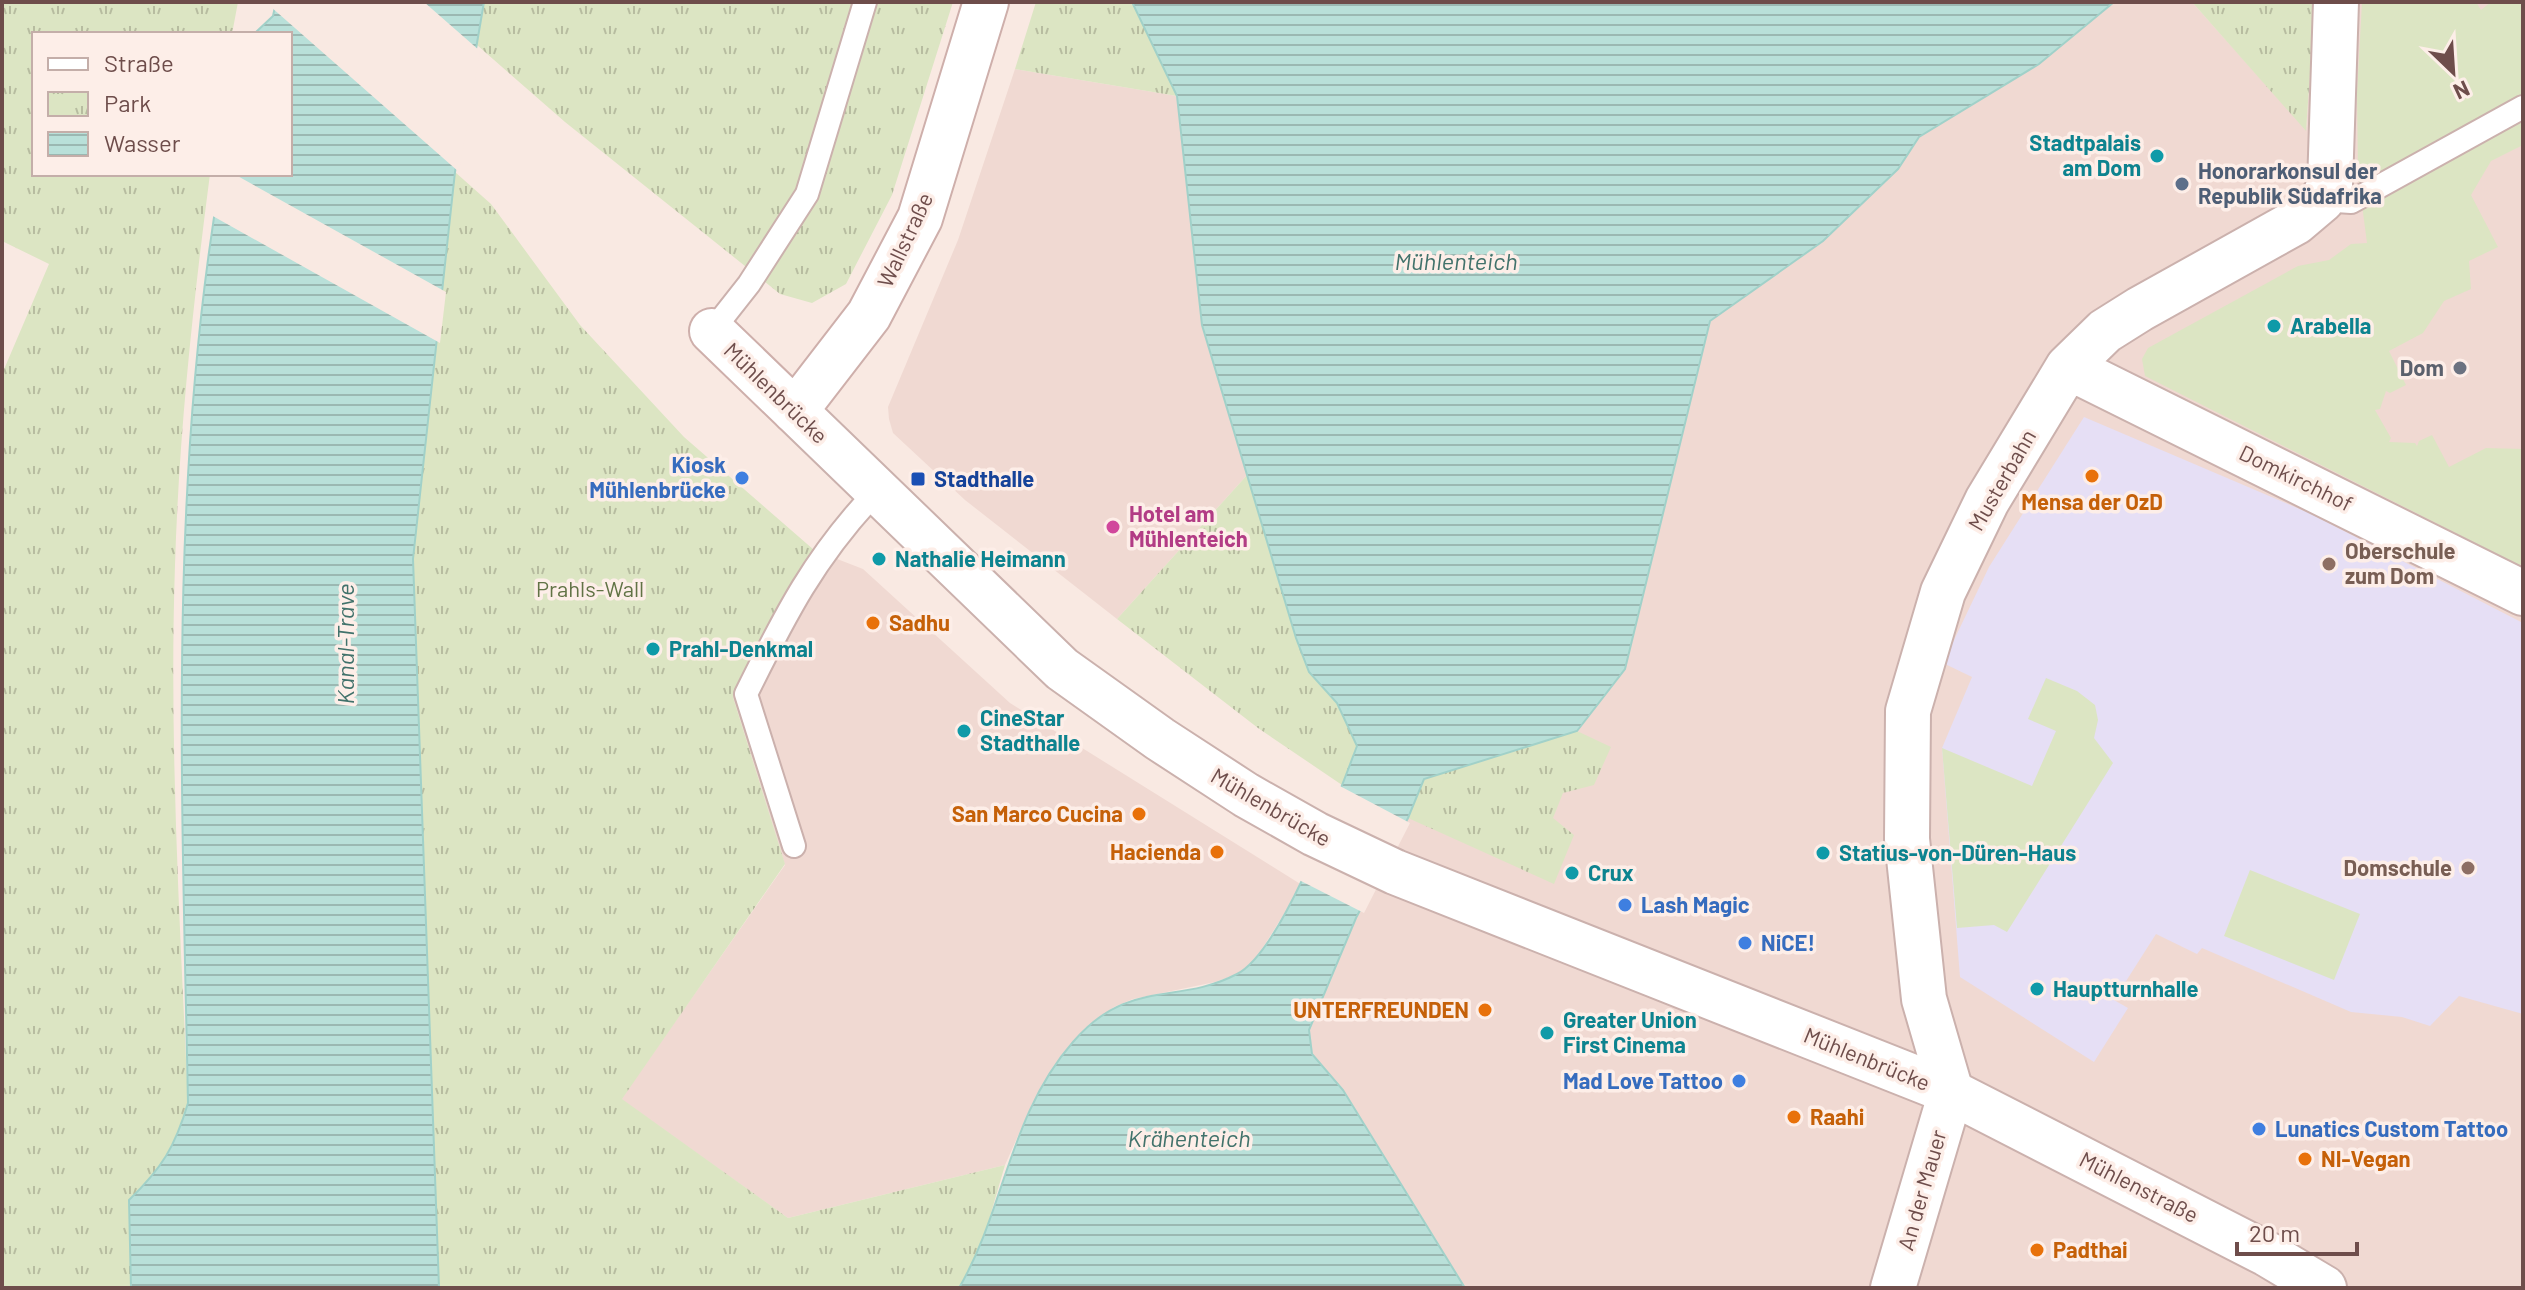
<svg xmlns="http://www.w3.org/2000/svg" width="2525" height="1290" font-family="Barlow,sans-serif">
	<defs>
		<pattern id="park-tufts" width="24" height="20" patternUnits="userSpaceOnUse" patternTransform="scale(2)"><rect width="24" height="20" fill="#dce5c3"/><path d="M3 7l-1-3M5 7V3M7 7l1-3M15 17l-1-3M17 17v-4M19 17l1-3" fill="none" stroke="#b7bca0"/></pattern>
		<pattern id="water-rules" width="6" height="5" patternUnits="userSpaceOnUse" patternTransform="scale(2)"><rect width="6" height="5" fill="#b9e0d9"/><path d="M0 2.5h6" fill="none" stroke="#9bb8b2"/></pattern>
	</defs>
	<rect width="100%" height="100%" fill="#f9e9e2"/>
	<path fill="#f0d9d2" d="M 2114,2 L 2192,2 L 2306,130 L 2315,2 L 2523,2 L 2523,1288 L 1465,1288 L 1343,1090 L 1312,1054 L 1309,1030 L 1356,918 L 1408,818 L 1424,778 L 1625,669 L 1710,321 L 1823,241 L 1898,169 L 1919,137 L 2039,64 Z
		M 1015,69 L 1177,96 L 1202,325 L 1248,474 L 1117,619 L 965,500 L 893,433 L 889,419 L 888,407 L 958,240 Z
		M 814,550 L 863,569 L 1010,703 L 1302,885 L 1257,957 L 1241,973 L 1215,982 L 1133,999 L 1114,1007 L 1085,1028 L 1032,1104 L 1005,1165 L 788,1218 L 621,1099 L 785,865 L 733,697 L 779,606 Z"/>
	<path fill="#e6dff5" d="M 2084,417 L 2309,513 L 2523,623 L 2523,1014 L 2459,996 L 2430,1026 L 2402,1017 L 2351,1012 L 2202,948 L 2197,954 L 2156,934 L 2114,1000 L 2128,1008 L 2094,1062 L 1960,977 L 1942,748 L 1972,677 L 1943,663 L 1989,567 Z"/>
	<path fill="#dce5c3" d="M 2362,2 L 2476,2 L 2481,10 L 2491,2 L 2523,2 L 2523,145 L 2491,161 L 2471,195 L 2498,247 L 2469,261 L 2471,289 L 2444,301 L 2423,333 L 2389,351 L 2406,385 L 2390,393 L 2386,391 L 2380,409 L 2375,410 L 2391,438 L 2389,442 L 2415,443 L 2417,446 L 2419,441 L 2432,435 L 2449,467 L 2486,448 L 2523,449 L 2523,564 L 2519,565 L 2145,376 L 2142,359 L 2148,348 L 2298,266 L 2329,260 L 2351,244 L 2367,243 L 2358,174 L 2357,93 Z
		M 2046,678 L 2077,691 L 2095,705 L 2098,720 L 2094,738 L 2113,763 L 2007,932 L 1994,925 L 1957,928 L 1942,748 L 2032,786 L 2056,731 L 2028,719 Z
		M 2250,870 L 2360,914 L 2334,980 L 2224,936 Z"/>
	<path fill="url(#park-tufts)" d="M 2,2 L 238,2 L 232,34 L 34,34 L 34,174 L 210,174 C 193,304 179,434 175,565 C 169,744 180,924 188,1103 C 176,1147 162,1168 129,1200 L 131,1288 L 2,1288 L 2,374 L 49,264 L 2,241 Z
		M 484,2 L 953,2 L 892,195 L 846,284 L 812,303 L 780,294 L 565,122 L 477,45 Z
		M 1036,2 L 1132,2 L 1177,96 L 1015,69 Z
		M 2192,2 L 2315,2 L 2306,131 Z
		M 455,172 L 491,204 L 580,325 L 684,437 L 814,550 L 779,606 L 733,697 L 785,864 L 622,1099 L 788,1218 L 1005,1165 L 979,1254 L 959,1288 L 439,1288 L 413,559 Z
		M 1248,474 L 1309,672 L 1337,703 L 1357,745 L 1342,785 L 1258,728 L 1117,619 Z
		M 1577,731 L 1611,747 L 1594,785 L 1563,793 L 1553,818 L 1574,835 L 1554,884 L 1408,818 L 1424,778 Z"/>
	<path fill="url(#water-rules)" stroke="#a1d1c9" stroke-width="2" d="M 276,2 L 484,2 L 455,172 L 413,559 L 439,1288 L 131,1288 L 129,1200 C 162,1168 175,1147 188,1103 C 182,793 168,481 221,174 L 290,174 L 290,34 L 254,34 L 273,16 Z
		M 1132,2 L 2114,2 L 2039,64 L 1919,137 L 1898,169 L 1823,241 L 1710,321 L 1625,669 L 1577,731 L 1424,779 L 1408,818 L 1356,918 L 1309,1030 L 1312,1054 L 1343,1090 L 1465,1288 L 959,1288 C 1005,1209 1009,1115 1073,1042 C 1129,977 1176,1006 1237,974 C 1282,951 1338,796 1357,746 L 1337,703 L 1309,672 L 1296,638 L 1202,325 L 1177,96 Z"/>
	<path fill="#f9e9e2" d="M 272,2 L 424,2 L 480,51 L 459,172 L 271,7 Z
		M 217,174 L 234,174 L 446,292 L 440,343 L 211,215 Z
		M 1338,785 L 1410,823 L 1364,913 L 1299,880 Z"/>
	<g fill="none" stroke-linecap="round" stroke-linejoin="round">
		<g stroke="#cbb1ad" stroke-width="26">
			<path id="service" d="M 2322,200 L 2351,202 L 2523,107
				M 712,331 L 749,284 L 807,194 L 865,2
				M 794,846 L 746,694 C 785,615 815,556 876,492"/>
		</g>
		<g stroke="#cbb1ad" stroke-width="48">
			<path id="minor" d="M 2068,367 L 2523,593
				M 1893,1288 L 1951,1092 L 1924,999 L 1907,839 L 1908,711 L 1943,592 L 1987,501 L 2068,367 L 2105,331 L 2140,309 L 2296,222 L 2322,200 L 2330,185 L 2336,2"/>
		</g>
		<g stroke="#cbb1ad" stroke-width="48">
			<path id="tertiary" d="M 795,411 L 1062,669 L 1160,739 L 1246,795 L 1315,834 L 1395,872 L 1951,1092 L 2267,1254 L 2324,1288"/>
		</g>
		<g stroke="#ceafab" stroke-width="48">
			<path id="secondary" d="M 712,331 L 795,411 L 869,315 L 920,218 L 986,2"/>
		</g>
		<use href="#service" stroke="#fff" stroke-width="22"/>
		<use href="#minor" stroke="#fff" stroke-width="44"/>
		<use href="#tertiary" stroke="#fff" stroke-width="44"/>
		<use href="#secondary" stroke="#fff" stroke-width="44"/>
	</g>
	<g fill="#0f9aa8" stroke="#fdeee8" stroke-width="3">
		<circle cx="2157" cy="156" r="8"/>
		<circle cx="2274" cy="326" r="8"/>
		<circle cx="879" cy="559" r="8"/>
		<circle cx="653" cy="649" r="8"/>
		<circle cx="964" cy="731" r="8"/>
		<circle cx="1823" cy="853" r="8"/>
		<circle cx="1572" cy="873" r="8"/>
		<circle cx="2037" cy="989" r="8"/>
		<circle cx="1547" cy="1033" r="8"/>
	</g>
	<circle fill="#5c6f8a" stroke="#fdeee8" stroke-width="3" cx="2182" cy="184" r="8"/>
	<circle fill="#6b7280" stroke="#fdeee8" stroke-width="3" cx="2460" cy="368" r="8"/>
	<g fill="#e8710a" stroke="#fdeee8" stroke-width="3">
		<circle cx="2092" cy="476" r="8"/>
		<circle cx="873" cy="623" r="8"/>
		<circle cx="1139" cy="814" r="8"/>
		<circle cx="1217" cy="852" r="8"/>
		<circle cx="1485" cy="1010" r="8"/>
		<circle cx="1794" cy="1117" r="8"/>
		<circle cx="2305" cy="1159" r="8"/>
		<circle cx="2037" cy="1250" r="8"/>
	</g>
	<g fill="#3f7fe0" stroke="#fdeee8" stroke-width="3">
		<circle cx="742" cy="478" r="8"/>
		<circle cx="1625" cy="905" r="8"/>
		<circle cx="1745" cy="943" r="8"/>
		<circle cx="1739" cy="1081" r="8"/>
		<circle cx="2259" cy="1129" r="8"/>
	</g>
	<rect fill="#1a4fb4" stroke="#fdeee8" stroke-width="3" x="910" y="471" width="16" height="16" rx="4"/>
	<circle fill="#d1479c" stroke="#fdeee8" stroke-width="3" cx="1113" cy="527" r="8"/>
	<g fill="#8d6e63" stroke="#fdeee8" stroke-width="3">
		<circle cx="2329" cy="564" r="8"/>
		<circle cx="2468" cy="868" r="8"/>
	</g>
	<g text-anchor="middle" stroke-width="7" stroke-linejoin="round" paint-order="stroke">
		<g font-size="22" font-weight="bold" fill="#0d838f" stroke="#fdeee8" text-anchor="start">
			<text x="2141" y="151" text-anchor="end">Stadtpalais<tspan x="2141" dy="25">am Dom</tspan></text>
			<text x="2290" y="334">Arabella</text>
			<text x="895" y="567">Nathalie Heimann</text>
			<text x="669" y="657">Prahl-Denkmal</text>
			<text x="980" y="726">CineStar<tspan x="980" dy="25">Stadthalle</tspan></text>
			<text x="1839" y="861">Statius-von-Düren-Haus</text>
			<text x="1588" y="881">Crux</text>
			<text x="2053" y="997">Hauptturnhalle</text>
			<text x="1563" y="1028">Greater Union<tspan x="1563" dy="25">First Cinema</tspan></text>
		</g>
		<g font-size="22" font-weight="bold" fill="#4e5e75" stroke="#fdeee8" text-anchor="start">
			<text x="2198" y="179">Honorarkonsul der<tspan x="2198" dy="25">Republik Südafrika</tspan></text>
		</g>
		<g font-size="22" fill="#6e4d4b" stroke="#fdeee8">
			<text transform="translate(905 240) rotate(-65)" y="8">Wallstraße</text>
			<text transform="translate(776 393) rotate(44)" y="8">Mühlenbrücke</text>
			<text transform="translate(2296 478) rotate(26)" y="8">Domkirchhof</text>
			<text transform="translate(2002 480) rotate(-60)" y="8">Musterbahn</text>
			<text transform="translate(1271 807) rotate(30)" y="8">Mühlenbrücke</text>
			<text transform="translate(1867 1059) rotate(22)" y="8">Mühlenbrücke</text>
			<text transform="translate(2139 1187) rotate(27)" y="8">Mühlenstraße</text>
			<text transform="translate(1922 1190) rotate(-74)" y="8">An der Mauer</text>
		</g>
		<g font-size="22" font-weight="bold" fill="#5b616d" stroke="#fdeee8" text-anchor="end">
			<text x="2444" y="376">Dom</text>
		</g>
		<g font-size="22" font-weight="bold" fill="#366cbe" stroke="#fdeee8" text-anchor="start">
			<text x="726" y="473" text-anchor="end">Kiosk<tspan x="726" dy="25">Mühlenbrücke</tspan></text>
			<text x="1641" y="913">Lash Magic</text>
			<text x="1761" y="951">NiCE!</text>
			<text x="1723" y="1089" text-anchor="end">Mad Love Tattoo</text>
			<text x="2275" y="1137">Lunatics Custom Tattoo</text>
		</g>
		<g font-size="22" font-weight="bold" fill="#164399" stroke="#fdeee8" text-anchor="start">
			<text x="934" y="487">Stadthalle</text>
		</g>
		<g font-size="22" font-weight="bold" fill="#c56008" stroke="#fdeee8" text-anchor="start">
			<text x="2092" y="510" text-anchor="middle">Mensa der OzD</text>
			<text x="889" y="631">Sadhu</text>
			<text x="1123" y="822" text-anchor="end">San Marco Cucina</text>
			<text x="1201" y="860" text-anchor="end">Hacienda</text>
			<text x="1469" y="1018" text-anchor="end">UNTERFREUNDEN</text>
			<text x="1810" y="1125">Raahi</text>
			<text x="2321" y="1167">NI-Vegan</text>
			<text x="2053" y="1258">Padthai</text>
		</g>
		<g font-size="22" font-weight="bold" fill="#b23c85" stroke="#fdeee8" text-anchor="start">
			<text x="1129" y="522">Hotel am<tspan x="1129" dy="25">Mühlenteich</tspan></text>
		</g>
		<g font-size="22" font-weight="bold" fill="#785e54" stroke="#fdeee8" text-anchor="start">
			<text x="2345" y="559">Oberschule<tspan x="2345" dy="25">zum Dom</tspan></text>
			<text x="2452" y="876" text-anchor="end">Domschule</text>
		</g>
		<g font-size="22" fill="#617345" stroke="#fdeee8">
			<text x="590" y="597">Prahls-Wall</text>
		</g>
		<g font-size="24" font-style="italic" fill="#41726b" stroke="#fdeee8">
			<text x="1456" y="270">Mühlenteich</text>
			<text transform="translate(346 644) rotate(-90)" y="8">Kanal-Trave</text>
			<text x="1189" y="1147">Krähenteich</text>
		</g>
	</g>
	<rect width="2525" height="1290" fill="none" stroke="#6e4d4b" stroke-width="8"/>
	<rect x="32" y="32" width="260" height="144" fill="#fdeee8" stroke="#c4aea9" stroke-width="2"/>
	<rect x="48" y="58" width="40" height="12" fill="#ffffff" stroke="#c4aea9" stroke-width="2"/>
	<text x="104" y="72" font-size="24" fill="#6e4d4b">Straße</text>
	<rect x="48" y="92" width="40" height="24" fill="url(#park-tufts)" stroke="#c4aea9" stroke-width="2"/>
	<text x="104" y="112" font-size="24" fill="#6e4d4b">Park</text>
	<rect x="48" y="132" width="40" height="24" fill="url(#water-rules)" stroke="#c4aea9" stroke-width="2"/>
	<text x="104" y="152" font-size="24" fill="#6e4d4b">Wasser</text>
	<g transform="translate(2453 72) rotate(155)" stroke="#fdeee8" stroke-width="6" paint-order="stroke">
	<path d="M0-6L14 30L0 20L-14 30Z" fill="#6e4d4b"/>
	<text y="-12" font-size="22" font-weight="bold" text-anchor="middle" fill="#6e4d4b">N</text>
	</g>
	<path d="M2237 1242v12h120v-12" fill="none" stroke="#6e4d4b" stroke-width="4"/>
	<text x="2249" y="1242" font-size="24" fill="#6e4d4b" stroke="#fdeee8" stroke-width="6" paint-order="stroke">20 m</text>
</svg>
